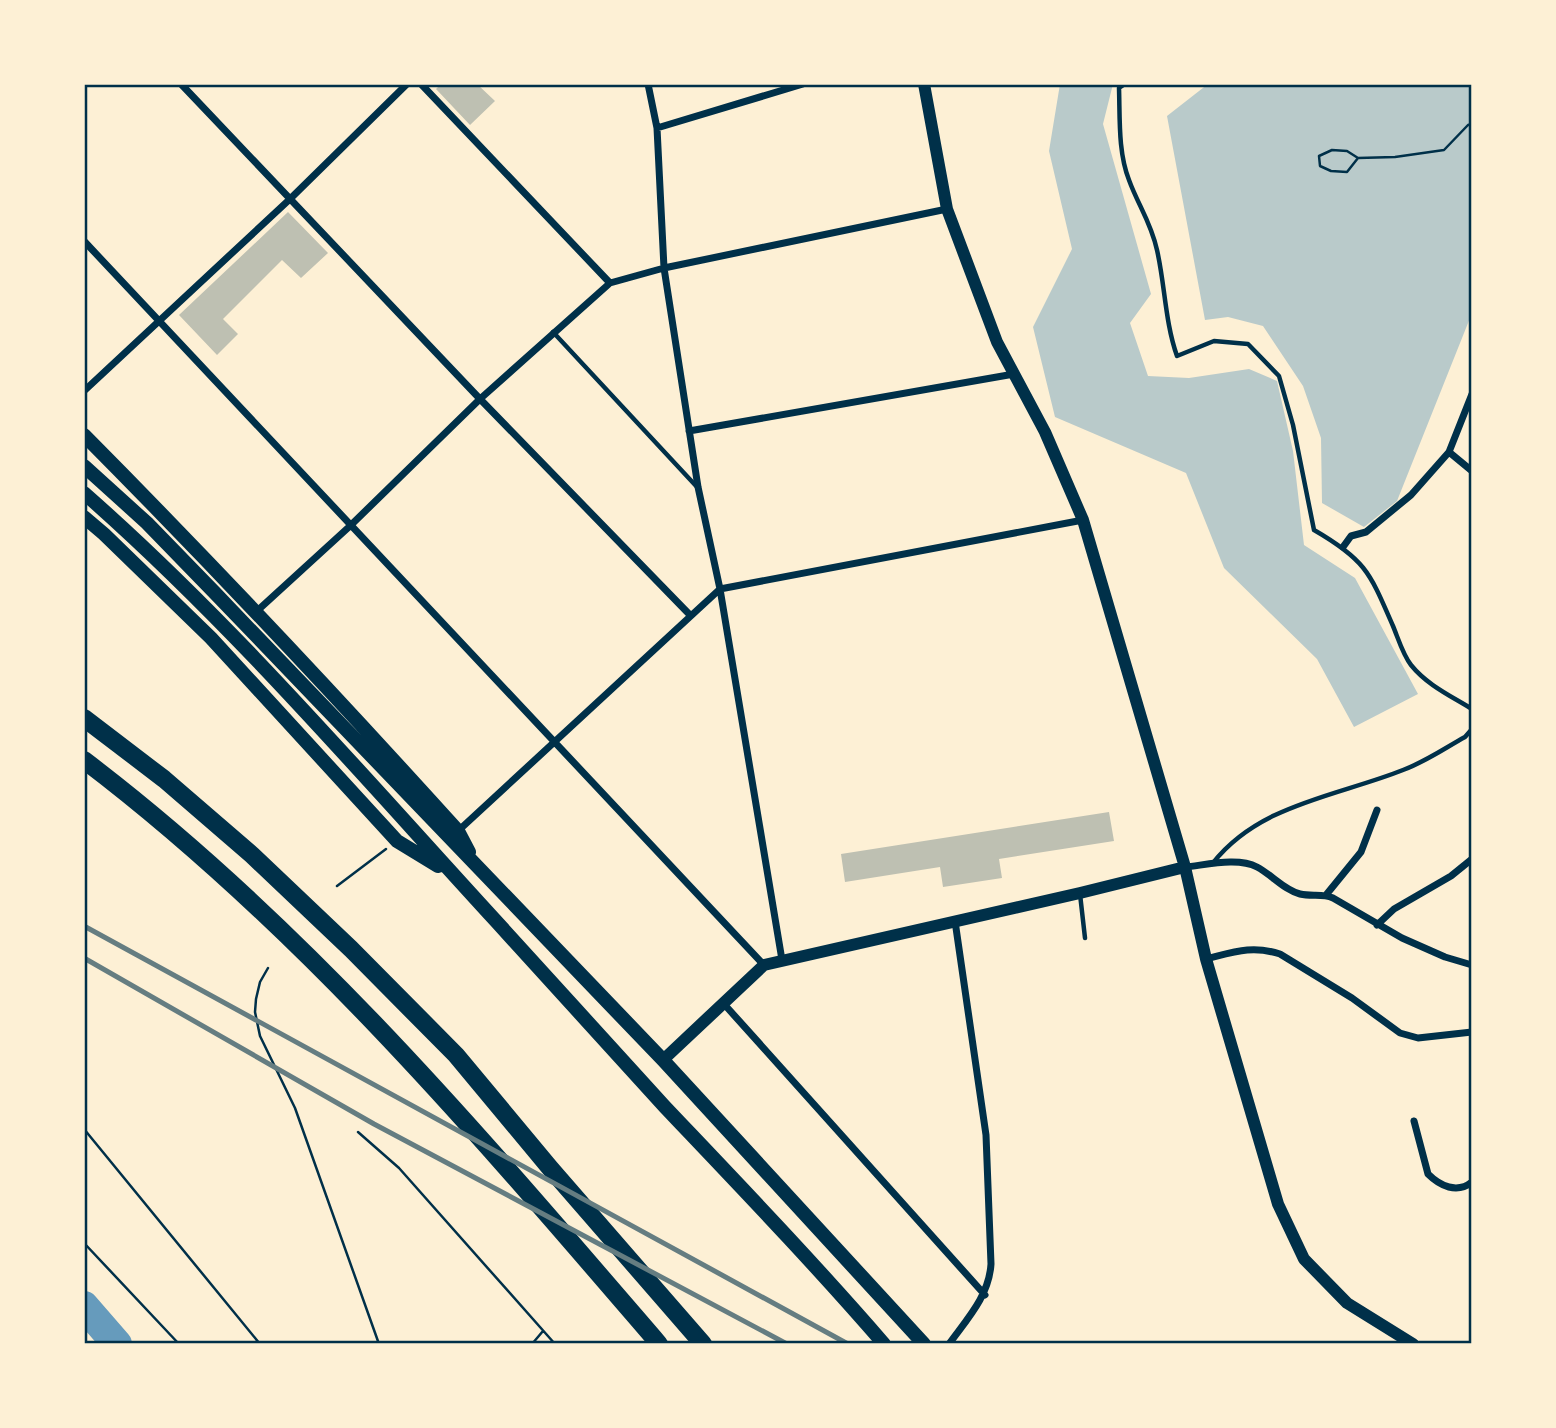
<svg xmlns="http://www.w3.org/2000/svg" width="1556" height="1428" font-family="'PT Sans Narrow',sans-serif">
	<rect width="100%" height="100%" fill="#fdf0d5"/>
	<path fill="#b9caca" d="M 1060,84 L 1113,84 L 1103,124 L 1151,294 L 1130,323 L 1148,376 L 1189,378 L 1249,369 L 1277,381 L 1293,451 L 1304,545 L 1355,578 L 1418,694 L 1354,727 L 1317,659 L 1224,568 L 1186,473 L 1055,417 L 1033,327 L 1072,249 L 1049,151 Z
		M 1208,84 L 1472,84 L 1472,313 L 1397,501 L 1364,527 L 1322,503 L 1321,438 L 1303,386 L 1263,326 L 1228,317 L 1205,320 L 1167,116 Z"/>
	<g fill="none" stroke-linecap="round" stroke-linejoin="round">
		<path stroke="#669bbc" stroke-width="30" d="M 84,1306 L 117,1344"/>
	</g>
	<path fill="#bec0b2" d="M 441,84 L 477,84 L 495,101 L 470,125 L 436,89 Z
		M 288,212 L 328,253 L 301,278 L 282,260 L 223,319 L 238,334 L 217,355 L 179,315 Z
		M 1109,812 L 1114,841 L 999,859 L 1002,878 L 943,887 L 940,867 L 845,882 L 841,854 Z"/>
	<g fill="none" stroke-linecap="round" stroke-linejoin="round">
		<path stroke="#003049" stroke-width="2.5" d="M 1358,158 L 1347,172 L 1331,171 L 1320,166 L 1319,156 L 1332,150 L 1347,151 L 1358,158 L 1395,157 L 1444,150 L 1468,125 L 1472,124
			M 337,886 L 386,849
			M 268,968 L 260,982 L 256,999 L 255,1012 L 260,1036 L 295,1108 L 379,1344
			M 84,1129 L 260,1344
			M 358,1132 L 399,1168 L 555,1344
			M 84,1243 L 179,1344
			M 532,1344 L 543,1331"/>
		<path stroke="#003049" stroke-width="4.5" d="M 1125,84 L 1119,88 C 1120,118 1118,152 1129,180 C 1138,205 1151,222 1157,250 C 1165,285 1165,322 1177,356 L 1214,341 L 1248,344 L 1279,376 L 1293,425 L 1314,530 C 1366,560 1370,573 1393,626 C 1398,638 1403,655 1411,665 C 1427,685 1451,696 1472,709
			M 553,332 L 697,487
			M 1213,863 C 1259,804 1338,796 1403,770 C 1425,762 1445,748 1465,737 L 1472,729
			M 1080,894 L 1085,938"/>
		<path stroke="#003049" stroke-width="7" d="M 181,84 L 480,399 L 690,615
			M 421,84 L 610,283
			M 648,84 L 657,128 L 664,268 L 698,487 L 720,589 L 782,960
			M 657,128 L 803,84
			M 84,241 L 764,965
			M 84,391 L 290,199 L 407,84
			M 689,431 L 1014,374
			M 1449,452 L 1472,471
			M 1343,547 L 1351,536 L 1366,532 L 1411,495 L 1449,452 L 1472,394
			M 256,612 L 350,526 L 480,399 L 610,283 L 664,268 L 947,209
			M 458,831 L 720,589 L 1083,520
			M 1185,867 C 1206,865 1238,857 1257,867 C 1272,875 1284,890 1300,894 C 1312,897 1322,893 1333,898 L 1402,938 L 1445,957 L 1472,965
			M 1326,895 L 1361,852 L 1377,810
			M 1377,925 L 1394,909 L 1451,876 L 1472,859
			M 1206,959 C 1234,952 1252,945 1280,954 L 1352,998 L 1400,1033 L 1418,1038 L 1472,1032
			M 724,1004 L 985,1295
			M 1414,1121 L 1428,1174 C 1440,1186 1457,1194 1472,1182
			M 949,1344 C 967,1319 989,1296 991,1264 L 986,1135 L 955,921"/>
		<path stroke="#003049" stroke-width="12" d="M 924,84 L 947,209 L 997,342 L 1045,432 L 1083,520 L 1185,867 L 1206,959 L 1278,1204 L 1304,1259 L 1347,1303 L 1413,1344
			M 663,1060 L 764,965 L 1080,893 L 1185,867"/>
		<path stroke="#003049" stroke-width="14" d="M 84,435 C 212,564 336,696 458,831 L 469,852
			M 84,466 L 147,523 L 215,593 L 663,1060 L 924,1344
			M 84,493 C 232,623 362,775 495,920 C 552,982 608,1045 665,1107 C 739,1185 814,1263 884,1344
			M 84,517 L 104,534 L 211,638 L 397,841 L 438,866"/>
		<path stroke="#003049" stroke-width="18" d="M 84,718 L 164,779 L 252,855 L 351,949 L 456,1055 L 550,1168 L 703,1344
			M 84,760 C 303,926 480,1136 659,1344"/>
		<path stroke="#657d81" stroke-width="5" d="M 84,926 L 848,1344
			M 84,958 L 374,1124 L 787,1344"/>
	</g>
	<rect width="1556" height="1428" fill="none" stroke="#fdf0d5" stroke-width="172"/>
	<rect x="86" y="86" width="1384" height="1256" fill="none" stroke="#003049" stroke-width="2.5"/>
</svg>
